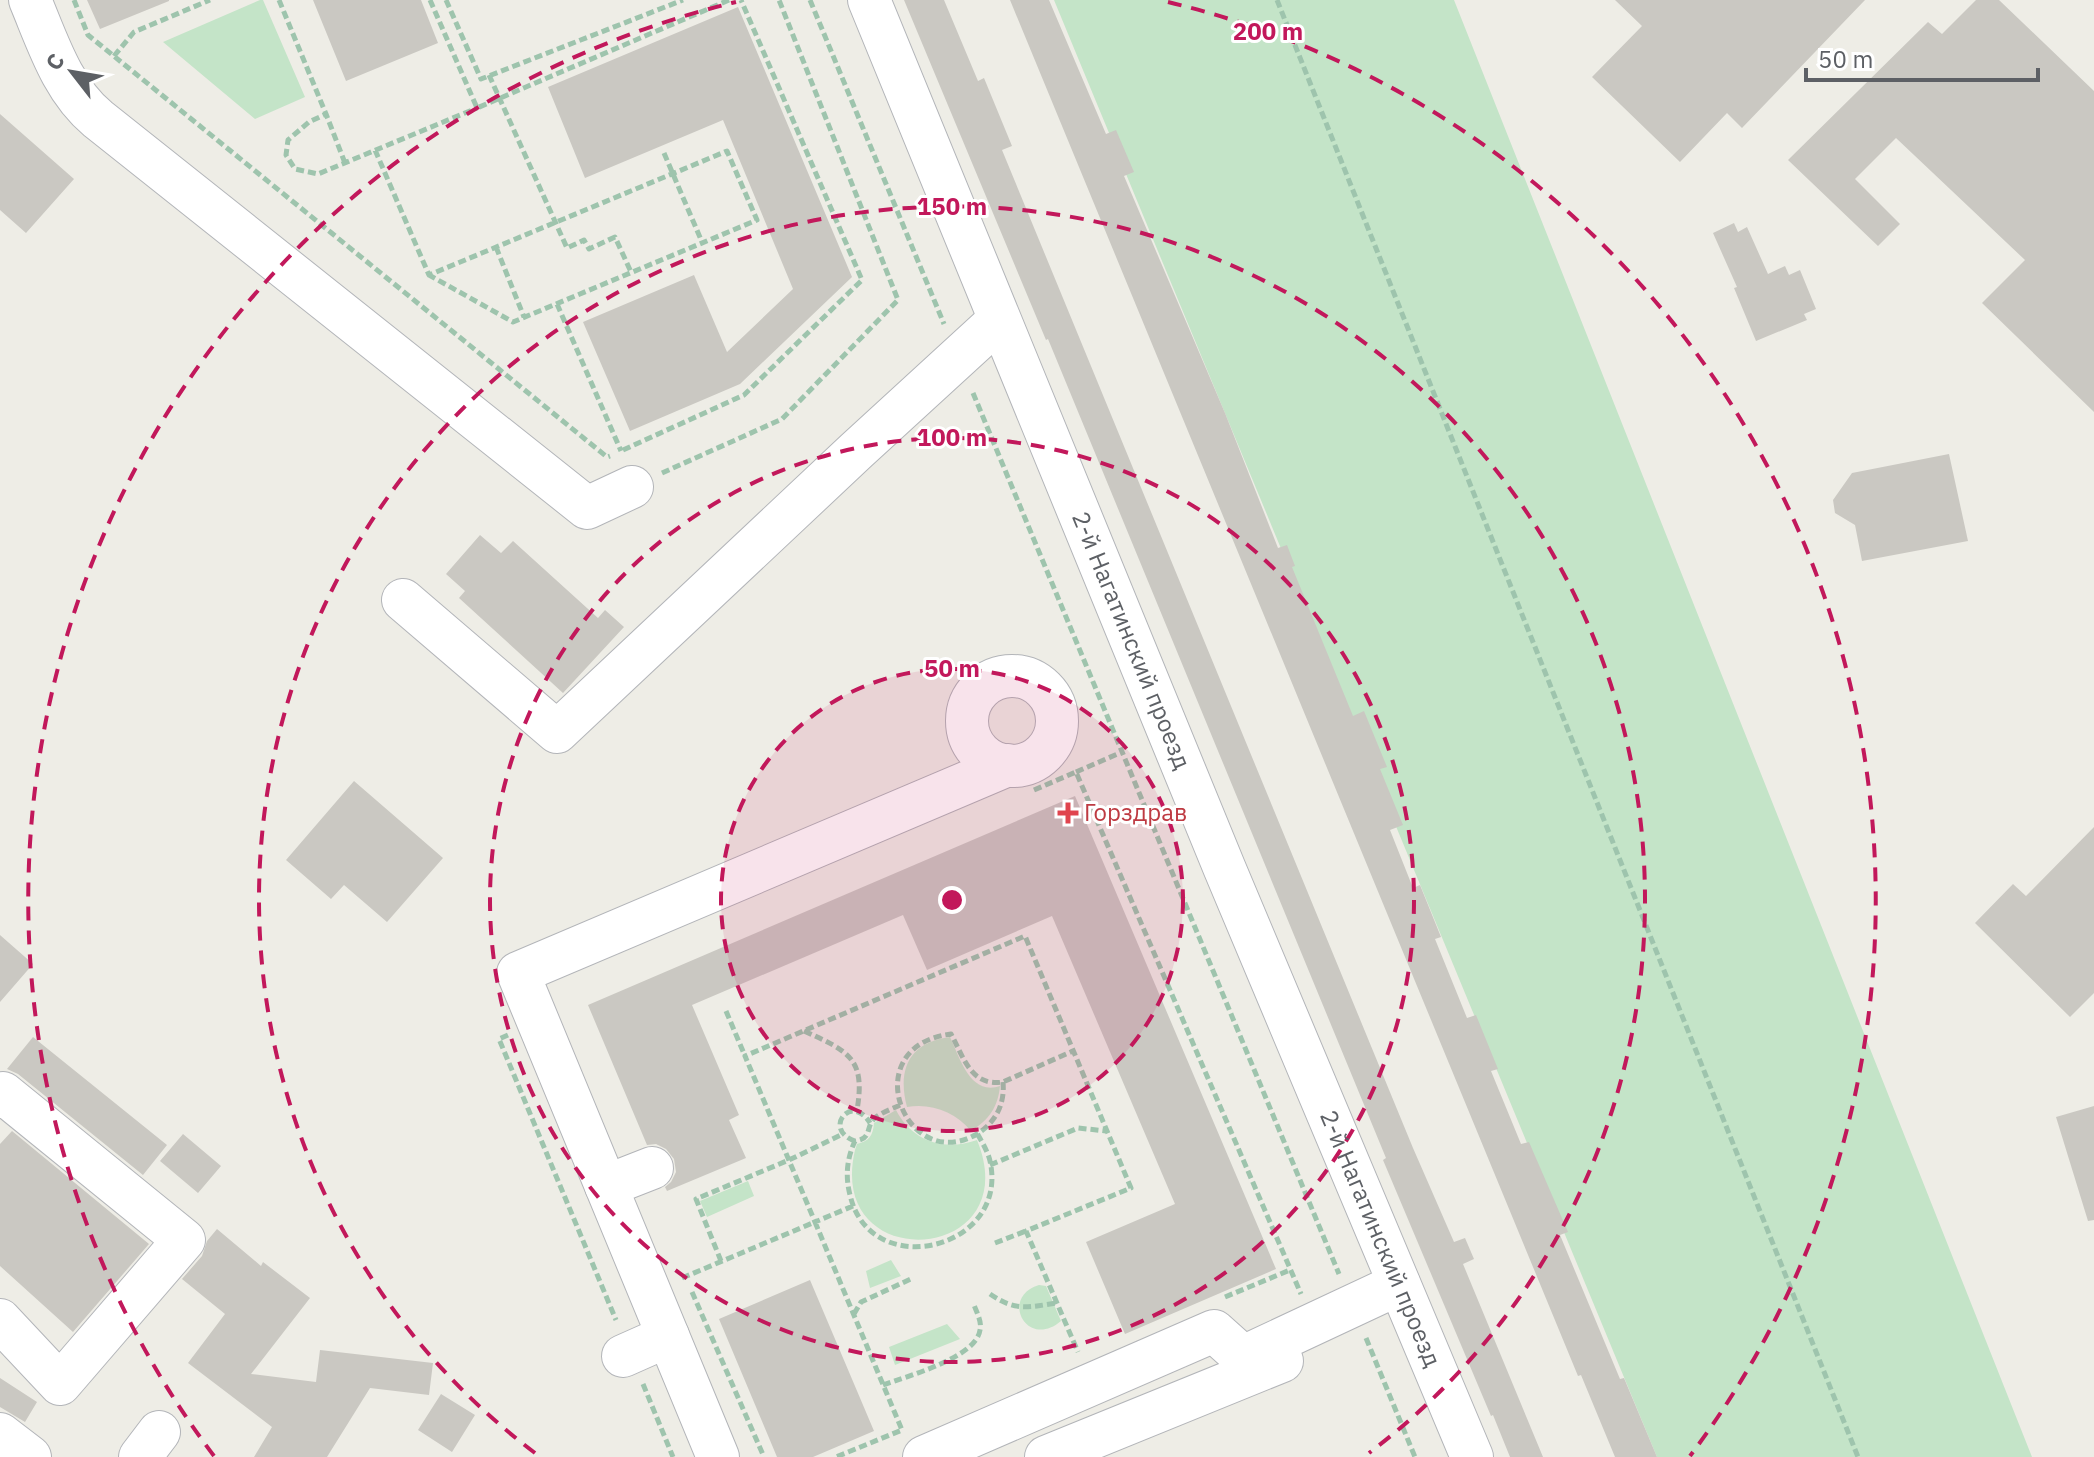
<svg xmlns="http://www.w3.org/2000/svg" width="2094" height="1457" font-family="'IBM Plex Sans',sans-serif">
	<rect width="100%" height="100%" fill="#eeede6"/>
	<path fill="#c4e4c8" d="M 260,0 L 263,0 L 305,97 L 255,119 L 163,42 Z
		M 1054,0 L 1454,0 L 2032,1457 L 1657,1457 Z
		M 950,1037 C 960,1058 970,1096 1000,1086 C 998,1107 989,1120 971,1131 C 955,1112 932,1103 907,1107 C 897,1070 909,1042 950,1037 Z
		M 896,1110 C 912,1141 944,1152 977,1140 C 1028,1264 825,1278 855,1150 L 857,1144 C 869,1141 873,1136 874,1123 Z
		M 748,1181 L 754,1196 L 707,1217 L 700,1201 Z
		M 891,1260 L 901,1276 L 870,1288 L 866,1271 Z
		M 1039,1285 L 1046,1286 L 1061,1321 C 1027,1350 999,1297 1039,1285 Z
		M 947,1324 L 960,1339 L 895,1365 L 889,1347 Z"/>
	<path fill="#cac8c2" d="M 87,0 L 169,0 L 169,1 L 100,29 Z
		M 313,0 L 421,0 L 438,43 L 346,81 Z
		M 904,0 L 944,0 L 978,81 L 984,78 L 1012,146 L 1002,150 L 1413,1148 L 1454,1242 L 1465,1238 L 1474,1259 L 1463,1264 L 1543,1457 L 1510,1457 L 1493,1415 L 1491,1416 L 1383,1160 L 1386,1158 L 1048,339 L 1046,340 Z
		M 1010,0 L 1049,0 L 1106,134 L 1116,130 L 1134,172 L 1124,176 L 1225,413 L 1278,548 L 1287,545 L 1295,566 L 1292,567 L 1353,716 L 1364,711 L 1387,767 L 1380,769 L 1403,825 L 1390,830 L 1413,888 L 1420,885 L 1441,937 L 1435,939 L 1467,1018 L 1476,1015 L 1498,1069 L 1491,1071 L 1521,1144 L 1529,1142 L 1568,1232 L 1560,1235 L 1620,1379 L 1624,1378 L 1657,1457 L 1615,1457 L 1581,1375 L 1578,1376 Z
		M 1615,0 L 1865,0 L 1742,128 L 1727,113 L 1680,162 L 1592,77 L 1642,26 Z
		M 1976,0 L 1999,0 L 2094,91 L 2094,412 L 1982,303 L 2025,260 L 1896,138 L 1855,179 L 1900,224 L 1878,246 L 1788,160 L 1928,22 L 1942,34 Z
		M 738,7 L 852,277 L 740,384 L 630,431 L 583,322 L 694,275 L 727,352 L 793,289 L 723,120 L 585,178 L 548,87 Z
		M 0,114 L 74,179 L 26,233 L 0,210 Z
		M 1734,223 L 1738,232 L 1747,227 L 1768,274 L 1785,266 L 1789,275 L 1800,270 L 1816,309 L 1804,314 L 1807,320 L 1756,341 L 1734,288 L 1737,287 L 1713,233 Z
		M 1949,454 L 1968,541 L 1862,561 L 1855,525 L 1835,513 L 1833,500 L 1852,473 Z
		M 480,535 L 501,553 L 513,541 L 598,618 L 605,610 L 624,627 L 563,693 L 459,598 L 465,591 L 446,574 Z
		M 354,781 L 443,858 L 387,922 L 344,885 L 331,899 L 286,860 Z
		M 1075,796 L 1276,1269 L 1125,1334 L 1086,1242 L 1175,1204 L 1052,916 L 927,970 L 903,915 L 692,1005 L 739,1115 L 729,1120 L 746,1158 L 667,1191 L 665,1187 L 671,1182 L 676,1172 L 674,1159 L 666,1149 L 656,1144 L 647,1145 L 588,1005 Z
		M 2094,827 L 2094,993 L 2070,1017 L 1975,923 L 2013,884 L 2026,896 Z
		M 0,935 L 33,964 L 0,1002 Z
		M 33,1037 L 167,1145 L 143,1175 L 18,1074 L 7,1069 Z
		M 2094,1106 L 2094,1220 L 2088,1221 L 2056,1117 Z
		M 12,1131 L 149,1244 L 73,1332 L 0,1266 L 0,1144 Z
		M 183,1134 L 221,1166 L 198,1193 L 160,1161 Z
		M 217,1229 L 261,1266 L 263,1262 L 310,1298 L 251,1374 L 316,1382 L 320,1350 L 433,1363 L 429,1395 L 370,1388 L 327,1457 L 254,1457 L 272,1427 L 188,1363 L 225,1314 L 182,1279 L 202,1256 L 207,1241 Z
		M 810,1280 L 874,1431 L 813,1457 L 777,1457 L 719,1319 Z
		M 0,1378 L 37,1402 L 25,1422 L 0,1407 Z
		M 441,1394 L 475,1415 L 452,1452 L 418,1430 Z"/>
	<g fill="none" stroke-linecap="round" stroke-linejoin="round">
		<g stroke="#b3b5b9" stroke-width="44">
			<g id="minor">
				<path d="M 30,0 C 48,43 62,89 98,119 L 587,508 L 632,487"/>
				<path id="s1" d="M 869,0 L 1224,867 L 1472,1457"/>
				<path d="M 403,600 L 557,732 L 856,451 L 999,320"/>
				<circle cx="1012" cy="721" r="45"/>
				<path d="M 0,1097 L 3,1093 L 184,1240 L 60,1384 L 0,1320"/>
				<path d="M 606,1186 L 652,1168"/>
				<path d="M 623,1356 L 668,1336"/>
				<path d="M 0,1434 L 30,1457"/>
				<path d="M 140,1457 L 159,1432"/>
				<path d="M 718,1457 L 518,973 L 1008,765"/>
				<path d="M 924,1457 L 1214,1331 L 1243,1357 L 1399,1284"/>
				<path d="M 1046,1457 L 1282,1361"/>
			</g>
		</g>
		<path stroke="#9ec4ad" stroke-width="5" stroke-dasharray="8 4" stroke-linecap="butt" d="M 74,0 L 88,35 L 607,457 L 610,456
			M 279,0 L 326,114
			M 430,0 L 477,108 L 729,0
			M 446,0 L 481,79 L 683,0
			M 810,0 L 944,324
			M 1277,0 L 1858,1457
			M 114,56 L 134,32 L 210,0
			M 489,75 L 567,248 L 584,240 L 589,249 L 615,237 L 631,272
			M 375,150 L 429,275 L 727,151 L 757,220 L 513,322 L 429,275
			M 664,153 L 702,242
			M 345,163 L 326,114 L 309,122 L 288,140 L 286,155 L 295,169 L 318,174 L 477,108
			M 496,247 L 524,317
			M 557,304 L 621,451
			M 973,393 L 1339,1274
			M 623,450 L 744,395 L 862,280 L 741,0
			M 662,473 L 782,419 L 898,300 L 779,0
			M 1076,772 L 1122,752
			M 1034,790 L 1076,772 L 1301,1294
			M 726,1011 L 745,1056
			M 804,1031 C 848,1051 866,1058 857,1110
			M 508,1035 L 499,1039 L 616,1320
			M 1003,1082 C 1005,1104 996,1122 977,1134 C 905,1176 854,1046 951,1034 C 964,1058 971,1087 1003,1082 L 1073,1051
			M 900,1105 C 892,1109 882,1112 875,1118 C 865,1126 873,1139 855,1141 C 847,1158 845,1176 850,1195 C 870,1283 1010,1250 990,1161 C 988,1152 982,1142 977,1133
			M 855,1141 C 822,1130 851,1092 870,1123
			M 990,1165 L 1078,1128 L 1106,1131
			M 853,1206 L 815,1222 L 745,1056 L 1025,936 L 1131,1188 L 1026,1231 L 1078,1352
			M 995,1243 L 1026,1231
			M 721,1261 L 696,1199 L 789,1160 L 843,1134
			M 682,1278 L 815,1222 L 902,1430 L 836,1457
			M 692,1292 L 764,1457
			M 990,1294 C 1016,1312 1028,1307 1057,1303
			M 1225,1297 L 1290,1270
			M 854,1314 L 861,1302 L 913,1278
			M 1366,1338 L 1415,1457
			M 643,1384 L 673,1457
			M 883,1385 C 907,1376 976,1358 980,1330 C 982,1322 977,1313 974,1305"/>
		<use href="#minor" stroke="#fff" stroke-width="42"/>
	</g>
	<circle cx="952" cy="900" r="231" fill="#c2185b" fill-opacity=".12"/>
	<g fill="none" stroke="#c2185b" stroke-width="4" stroke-dasharray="14 10">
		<circle cx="952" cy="900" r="231"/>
		<circle cx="952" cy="900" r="462"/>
		<path d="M535 1453A693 693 0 1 1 1369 1453"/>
		<path d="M214 1456A924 924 0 0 1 736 2M1168 2A924 924 0 0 1 1690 1456"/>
	</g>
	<path fill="#e0444e" stroke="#fff" stroke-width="3" d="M1064 801h8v8h8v8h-8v8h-8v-8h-8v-8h8z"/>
	<g text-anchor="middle" stroke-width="6" stroke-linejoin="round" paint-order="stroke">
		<g font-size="24" fill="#5d6065" stroke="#fff">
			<text dy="8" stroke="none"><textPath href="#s1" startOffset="692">2-й Нагатинский проезд</textPath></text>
			<text dy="8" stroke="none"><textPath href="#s1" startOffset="1340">2-й Нагатинский проезд</textPath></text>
		</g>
		<g font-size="24" fill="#be3a42" stroke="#fff" text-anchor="start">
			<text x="1084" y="821">Горздрав</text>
		</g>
	</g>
	<circle cx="952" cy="900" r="12" fill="#c2185b" stroke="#fff" stroke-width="4"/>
	<g font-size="24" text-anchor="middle" font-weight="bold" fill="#c2185b" stroke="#fff" stroke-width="6" stroke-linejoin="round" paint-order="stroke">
		<text x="1268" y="40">200 m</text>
		<text x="952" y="215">150 m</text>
		<text x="952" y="446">100 m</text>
		<text x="952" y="677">50 m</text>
	</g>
	<g transform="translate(72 72) rotate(301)" stroke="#ffffff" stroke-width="6" paint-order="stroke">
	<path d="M0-6L14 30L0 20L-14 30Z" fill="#5d6065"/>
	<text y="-12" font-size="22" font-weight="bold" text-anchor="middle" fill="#5d6065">С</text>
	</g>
	<path d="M1806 68v12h232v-12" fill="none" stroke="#5d6065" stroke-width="4"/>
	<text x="1818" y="68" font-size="24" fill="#5d6065" stroke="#ffffff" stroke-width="6" paint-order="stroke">50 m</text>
</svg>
